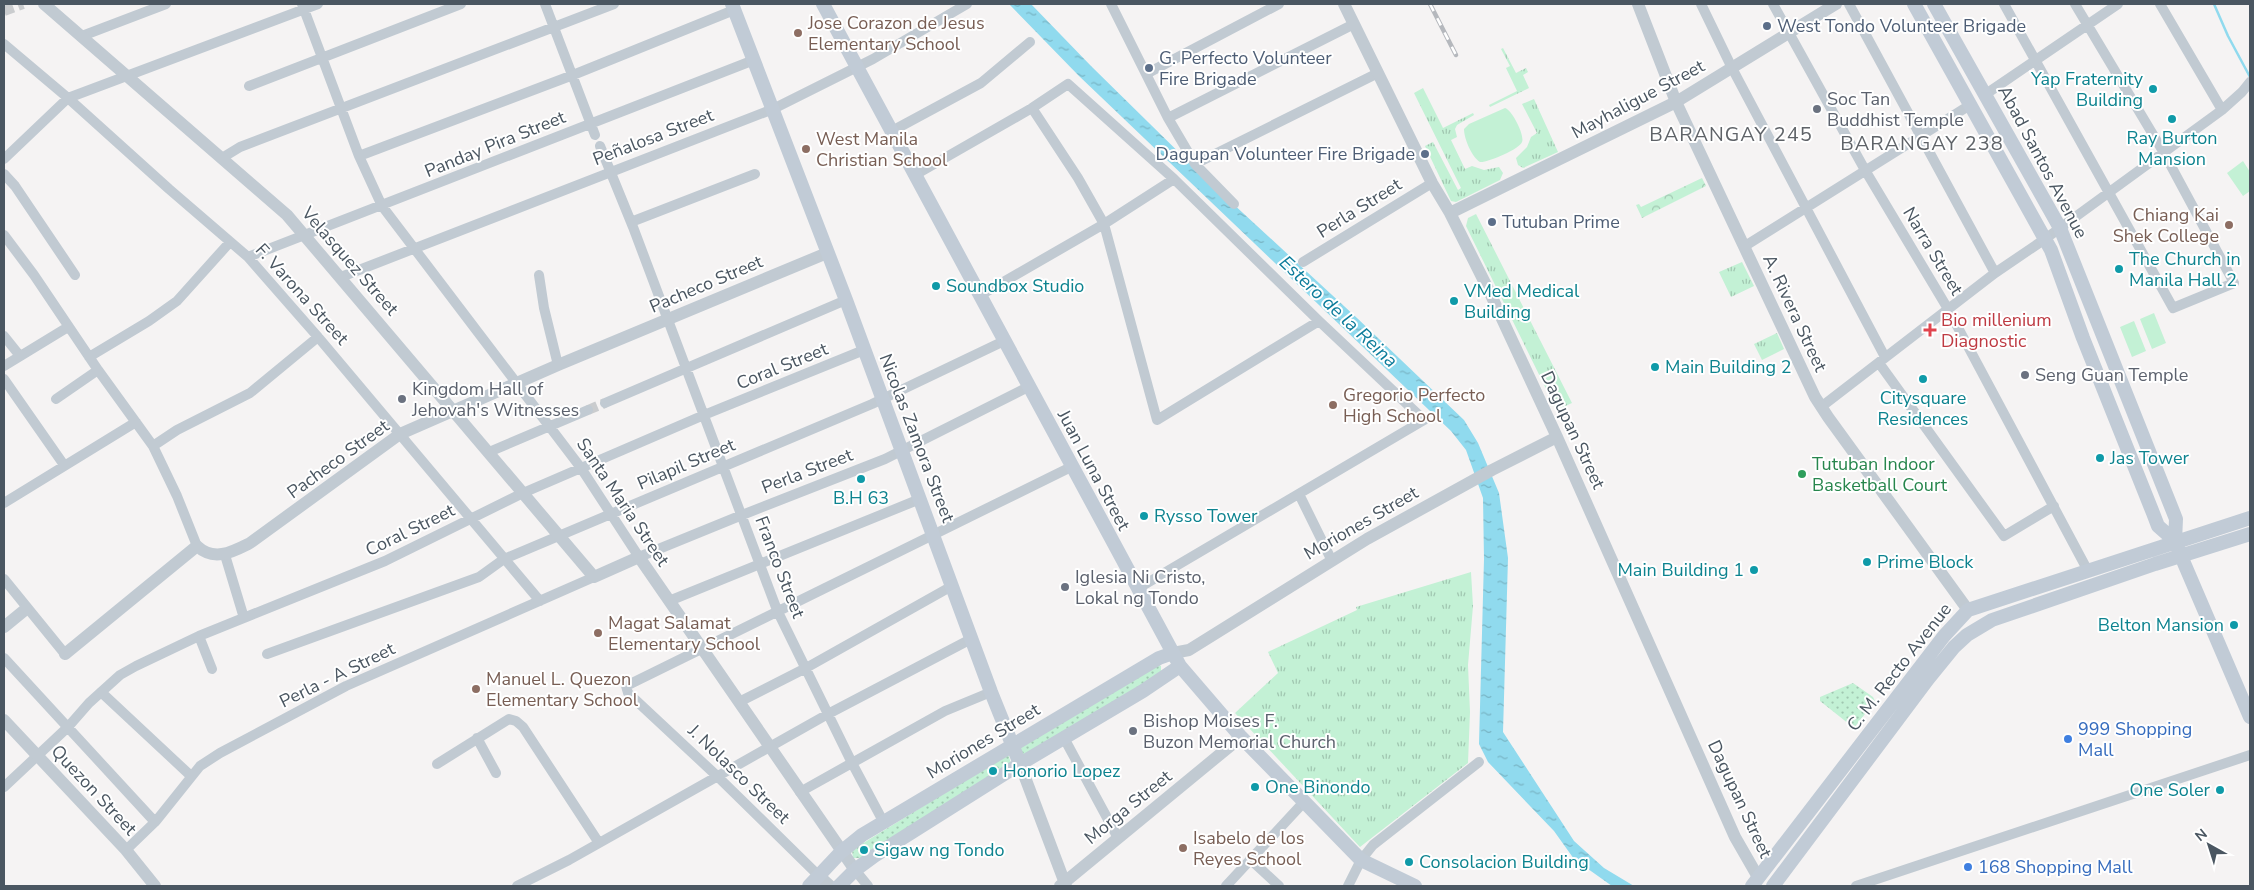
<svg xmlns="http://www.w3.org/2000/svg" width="2254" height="890" font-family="'Nunito Sans',sans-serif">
	<defs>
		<pattern id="grass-tufts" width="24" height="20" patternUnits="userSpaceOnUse" patternTransform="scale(1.25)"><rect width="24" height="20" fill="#c3f1d5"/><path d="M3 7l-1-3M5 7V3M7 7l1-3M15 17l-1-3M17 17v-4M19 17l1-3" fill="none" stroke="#a0c6b0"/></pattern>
		<pattern id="forest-crowns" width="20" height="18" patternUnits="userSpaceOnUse" patternTransform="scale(1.25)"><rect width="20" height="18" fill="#c3f1d5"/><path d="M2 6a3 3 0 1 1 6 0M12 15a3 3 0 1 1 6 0" fill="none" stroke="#a0c6b0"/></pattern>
		<pattern id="park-dots" width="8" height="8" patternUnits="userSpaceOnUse" patternTransform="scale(1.25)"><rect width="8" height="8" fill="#c3f1d5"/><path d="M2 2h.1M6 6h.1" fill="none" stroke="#a0c6b0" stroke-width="1.8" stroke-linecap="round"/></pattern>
		<pattern id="water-ripples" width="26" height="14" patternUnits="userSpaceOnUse" patternTransform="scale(1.25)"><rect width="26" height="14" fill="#90daee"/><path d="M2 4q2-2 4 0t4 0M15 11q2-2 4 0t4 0" fill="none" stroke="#78b4c4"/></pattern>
	</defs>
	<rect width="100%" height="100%" fill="#f5f3f3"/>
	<path fill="url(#grass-tufts)" d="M 1503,48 L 1516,73 L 1526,68 L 1528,72 L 1523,75 L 1529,88 L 1490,107 L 1489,105 L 1517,91 L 1506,68 L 1510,66 L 1501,49 Z
		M 1423,88 L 1443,128 L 1473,113 L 1474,115 L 1457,125 L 1455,129 L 1457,137 L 1451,140 L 1465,169 L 1472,166 L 1484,170 L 1499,167 L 1503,173 L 1500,180 L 1456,202 L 1451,201 L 1425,146 L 1433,142 L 1458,190 L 1461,188 L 1414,93 Z
		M 1534,99 L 1558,152 L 1523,168 L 1518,165 L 1516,158 L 1527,147 L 1531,137 L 1537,133 L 1522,104 Z
		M 1476,214 L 1572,403 L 1561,408 L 1555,407 L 1466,226 L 1468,218 Z
		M 1742,262 L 1754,286 L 1731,297 L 1719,272 Z
		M 1777,333 L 1784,349 L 1762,360 L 1754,344 Z
		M 1471,572 L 1473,606 L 1468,665 L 1470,712 L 1468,763 L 1360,847 L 1235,713 L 1278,673 L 1268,652 L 1357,610 L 1356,607 Z"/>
	<path fill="url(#forest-crowns)" d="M 1702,178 L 1706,186 L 1642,218 L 1636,205 L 1639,204 L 1641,207 Z"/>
	<path fill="url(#park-dots)" d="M 1155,663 L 1161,666 L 1161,673 L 1023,759 L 1019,748 Z
		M 1853,683 L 1873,697 L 1875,701 L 1854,728 L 1820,701 L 1820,697 Z
		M 1008,754 L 1012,766 L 861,858 L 853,858 L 852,850 Z"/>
	<path fill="#c3f1d5" d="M 1505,108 C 1512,110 1525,135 1522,142 C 1520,149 1487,163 1480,162 C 1472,157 1464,139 1464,129 L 1469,124 Z
		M 2243,161 L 2250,172 L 2250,191 L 2243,196 L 2227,173 Z
		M 2154,313 L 2166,343 L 2152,349 L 2140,319 Z
		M 2134,321 L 2146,351 L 2132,357 L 2120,327 Z"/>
	<path fill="url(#water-ripples)" d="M 1009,4 L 1031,4 L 1091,66 L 1205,178 L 1357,318 L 1464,420 L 1478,443 L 1499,493 L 1508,558 L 1503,732 L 1574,841 L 1604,868 L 1634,886 L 1612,886 L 1574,859 L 1554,831 L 1488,762 L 1479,744 L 1484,559 L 1483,498 L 1466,450 L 1451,431 L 1079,76 Z"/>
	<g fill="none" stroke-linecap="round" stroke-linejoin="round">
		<path stroke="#90daee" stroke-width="2.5" d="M 2214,4 L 2228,36 L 2250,77"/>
		<path stroke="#caccce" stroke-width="10" stroke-dasharray="10 5" stroke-linecap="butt" d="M 4,11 L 23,4
			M 588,410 L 605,403"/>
		<path stroke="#c1cad2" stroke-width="10" d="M 302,4 L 359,156 L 382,206 L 581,468 L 639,557 L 742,515 L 885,459 L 1028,387
			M 545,4 L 595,135
			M 1111,4 L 1168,118 L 1195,164 L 1234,204
			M 1701,4 L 1732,68 L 1885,357
			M 1773,4 L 1865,170 L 1948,309 L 2088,571
			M 1849,4 L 1995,273
			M 2004,4 L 2173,308 L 2234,283 L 2164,153 L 2075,4
			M 2160,4 L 2222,110
			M 82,36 L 166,4
			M 4,44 L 68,98 L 169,189 L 248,257 L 318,337 L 540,601
			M 1146,74 L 1279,4
			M 249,86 L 461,4
			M 1986,94 L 2118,4
			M 1032,108 L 1078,178 L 1104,224 L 1157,420 L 1319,321
			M 1168,118 L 1354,24
			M 892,131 L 981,83 L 1030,42
			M 600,146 L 633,227 L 777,610 L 852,763 L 884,823
			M 359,156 L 573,75 L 734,10
			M 222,158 L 240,147 L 614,4
			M 4,159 L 68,98 L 318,4
			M 1195,164 L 1378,73
			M 4,174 L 15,186 L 75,275
			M 915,175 L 1032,108 L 1068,84 L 1174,179 L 1319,321 L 1424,420 L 1137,589
			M 631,222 L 755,174
			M 4,235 L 34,275 L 98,370 L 153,446 L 177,496 L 197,546
			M 1745,246 L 1970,105
			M 248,257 L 754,60
			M 1303,262 L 1432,183
			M 539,275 L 544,308 L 558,365
			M 341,277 L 773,109 L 873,59 L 967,4
			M 979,296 L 1104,224 L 1174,179
			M 4,336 L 20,356
			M 89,357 L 149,321 L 177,301 L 230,242
			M 1879,363 L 2004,536 L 2054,506
			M 4,366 L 68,327
			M 4,379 L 64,465
			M 56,399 L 98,370
			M 605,403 L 846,300
			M 1821,407 L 1995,273 L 2045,239 L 2222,110 L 2242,92 L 2250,82
			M 153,446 L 177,430 L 250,393 L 318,337
			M 489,452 L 588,410
			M 1299,494 L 1332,561
			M 4,503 L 136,422
			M 225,555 L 244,618
			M 4,579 L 65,654
			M 669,601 L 920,499
			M 199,636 L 212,669
			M 267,654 L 479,577 L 504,559 L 872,404 L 1004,341
			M 4,658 L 155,822
			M 101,692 L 191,776
			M 739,702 L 806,668 L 952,586
			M 477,738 L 496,773
			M 1064,738 L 1118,838
			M 437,764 L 509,719 L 516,721 L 523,727 L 599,843
			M 4,787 L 68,727 L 89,703 L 120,675 L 136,666 L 199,636 L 385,561 L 523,493 L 704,415 L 864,350
			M 800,792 L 945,711 L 991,692
			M 126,850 L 156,821 L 200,766 L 220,753 L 346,686 L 594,577
			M 1250,859 L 1279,886
			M 855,870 L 868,886
			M 819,876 L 717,776 L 628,693 L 626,686 L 1071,467
			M 517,886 L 569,860 L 828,714 L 971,639
			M 1226,886 L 1303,803
			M 1348,886 L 1361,860 L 1373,845 L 1479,762
			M 1856,886 L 2250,755"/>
		<path stroke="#c1cad2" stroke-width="12" d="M 44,4 L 287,215 L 594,577 L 639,557 L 855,870
			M 1344,4 L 1432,183 L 1450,213 L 1490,293 L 1557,437 L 1735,837 L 1758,877
			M 1638,4 L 1676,102 L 1815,397 L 1828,417 L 1968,610
			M 1450,213 L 1676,102 L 1836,4
			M 4,627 L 26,609
			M 1173,653 L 1189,650 L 1367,539 L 1492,470 L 1557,437
			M 65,654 L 197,546 C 214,562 232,552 250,543 L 400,434 L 558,365 L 827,253
			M 4,720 L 126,850 L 155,886
			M 1020,764 L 1066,886
			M 819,876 L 830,886
			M 1060,886 L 1241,737"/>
		<path stroke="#c1cbd6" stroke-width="14" d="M 732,4 L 846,300 L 991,692 L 1020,764
			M 823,4 L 1180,666 L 1241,737 L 1361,860 L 1415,886
			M 1914,4 L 2051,250 L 2083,338 L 2153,513 L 2158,526 L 2175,541
			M 1934,4 L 2060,228 L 2176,519 L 2175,541 L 2181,556 L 2250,717
			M 809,886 L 841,852 L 862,835 L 1159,658 L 1173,653
			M 839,886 L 855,870 L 874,856 L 1020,764 L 1143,691 L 1180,666
			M 1752,886 L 1944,636 L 1968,610 L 2250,518
			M 1773,886 L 1928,679 L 1954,647 L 1967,635 L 1992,620 L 2155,564 L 2250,534"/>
		<g stroke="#b5b8bd" stroke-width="4.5">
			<path id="rail" d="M 1430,4 L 1456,55"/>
		</g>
		<use href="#rail" stroke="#fff" stroke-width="2.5" stroke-dasharray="8" stroke-linecap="butt"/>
	</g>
	<g fill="#5c6f8a" stroke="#fff" stroke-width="2">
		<circle cx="1767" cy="26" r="5"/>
		<circle cx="1149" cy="68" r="5"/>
		<circle cx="1425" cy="154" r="5"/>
		<circle cx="1492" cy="222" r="5"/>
	</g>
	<g fill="#8d6e63" stroke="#fff" stroke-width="2">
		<circle cx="798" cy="33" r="5"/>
		<circle cx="806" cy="149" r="5"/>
		<circle cx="2229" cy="225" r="5"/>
		<circle cx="1333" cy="405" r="5"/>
		<circle cx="598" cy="633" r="5"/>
		<circle cx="476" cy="689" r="5"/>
		<circle cx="1183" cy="848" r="5"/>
	</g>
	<g fill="#0f9aa8" stroke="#fff" stroke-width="2">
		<circle cx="2153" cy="89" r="5"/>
		<circle cx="2172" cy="119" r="5"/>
		<circle cx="2119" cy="269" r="5"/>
		<circle cx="936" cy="286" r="5"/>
		<circle cx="1454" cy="301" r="5"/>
		<circle cx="1655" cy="367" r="5"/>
		<circle cx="1923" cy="379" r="5"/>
		<circle cx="2100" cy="458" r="5"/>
		<circle cx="861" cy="479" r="5"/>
		<circle cx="1144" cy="516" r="5"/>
		<circle cx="1867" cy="562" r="5"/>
		<circle cx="1754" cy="570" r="5"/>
		<circle cx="2234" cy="625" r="5"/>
		<circle cx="993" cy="771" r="5"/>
		<circle cx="1255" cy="787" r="5"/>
		<circle cx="2220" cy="790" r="5"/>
		<circle cx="864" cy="850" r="5"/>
		<circle cx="1409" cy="862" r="5"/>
	</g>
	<g fill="#6b7280" stroke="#fff" stroke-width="2">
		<circle cx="1817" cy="109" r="5"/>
		<circle cx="2025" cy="375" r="5"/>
		<circle cx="402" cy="399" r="5"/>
		<circle cx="1065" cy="587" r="5"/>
		<circle cx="1133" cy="731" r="5"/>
	</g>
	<path fill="#e0444e" stroke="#fff" stroke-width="2" d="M1927.5 322.5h5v5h5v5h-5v5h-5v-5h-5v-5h5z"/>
	<circle fill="#2e9e5b" stroke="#fff" stroke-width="2" cx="1802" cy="474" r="5"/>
	<g fill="#3f7fe0" stroke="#fff" stroke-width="2">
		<circle cx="2068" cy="739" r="5"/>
		<circle cx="1968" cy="867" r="5"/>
	</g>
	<g text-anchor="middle" stroke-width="4" stroke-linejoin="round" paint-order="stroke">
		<g font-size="18" fill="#785e54" stroke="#fff" text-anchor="start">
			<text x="808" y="29">Jose Corazon de Jesus<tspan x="808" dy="21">Elementary School</tspan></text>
			<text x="816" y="145">West Manila<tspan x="816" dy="21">Christian School</tspan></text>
			<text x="2219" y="221" text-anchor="end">Chiang Kai<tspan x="2219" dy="21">Shek College</tspan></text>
			<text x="1343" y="401">Gregorio Perfecto<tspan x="1343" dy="21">High School</tspan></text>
			<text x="608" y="629">Magat Salamat<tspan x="608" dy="21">Elementary School</tspan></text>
			<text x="486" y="685">Manuel L. Quezon<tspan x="486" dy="21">Elementary School</tspan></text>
			<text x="1193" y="844">Isabelo de los<tspan x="1193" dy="21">Reyes School</tspan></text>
		</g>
		<g font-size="18" fill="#4e5e75" stroke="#fff" text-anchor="start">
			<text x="1777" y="32">West Tondo Volunteer Brigade</text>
			<text x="1159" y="64">G. Perfecto Volunteer<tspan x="1159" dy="21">Fire Brigade</tspan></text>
			<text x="1415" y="160" text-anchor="end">Dagupan Volunteer Fire Brigade</text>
			<text x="1502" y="228">Tutuban Prime</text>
		</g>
		<g font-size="18" fill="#0d838f" stroke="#fff" text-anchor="start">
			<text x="2143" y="85" text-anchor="end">Yap Fraternity<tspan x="2143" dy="21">Building</tspan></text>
			<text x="2172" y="144" text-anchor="middle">Ray Burton<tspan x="2172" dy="21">Mansion</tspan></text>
			<text x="2129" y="265">The Church in<tspan x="2129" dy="21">Manila Hall 2</tspan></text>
			<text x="946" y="292">Soundbox Studio</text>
			<text x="1464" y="297">VMed Medical<tspan x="1464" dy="21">Building</tspan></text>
			<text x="1665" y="373">Main Building 2</text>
			<text x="1923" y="404" text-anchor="middle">Citysquare<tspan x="1923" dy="21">Residences</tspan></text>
			<text x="2110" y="464">Jas Tower</text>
			<text x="861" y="504" text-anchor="middle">B.H 63</text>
			<text x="1154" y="522">Rysso Tower</text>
			<text x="1877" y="568">Prime Block</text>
			<text x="1744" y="576" text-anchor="end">Main Building 1</text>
			<text x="2224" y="631" text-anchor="end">Belton Mansion</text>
			<text x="1003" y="777">Honorio Lopez</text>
			<text x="1265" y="793">One Binondo</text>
			<text x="2210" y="796" text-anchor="end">One Soler</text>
			<text x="874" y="856">Sigaw ng Tondo</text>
			<text x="1419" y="868">Consolacion Building</text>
		</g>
		<g font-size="18" fill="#4a5661" stroke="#fff">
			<text transform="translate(1638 99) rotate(-28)" y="6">Mayhaligue Street</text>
			<text transform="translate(653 137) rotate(-21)" y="6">Peñalosa Street</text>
			<text transform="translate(495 144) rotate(-22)" y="6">Panday Pira Street</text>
			<text transform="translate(2043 162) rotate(62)" y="6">Abad Santos Avenue</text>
			<text transform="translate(1359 208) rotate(-32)" y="6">Perla Street</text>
			<text transform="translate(1933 251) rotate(59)" y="6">Narra Street</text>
			<text transform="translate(350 261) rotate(49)" y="6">Velasquez Street</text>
			<text transform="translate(706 284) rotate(-23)" y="6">Pacheco Street</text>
			<text transform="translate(302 294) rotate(48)" y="6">F. Varona Street</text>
			<text transform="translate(1795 313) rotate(65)" y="6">A. Rivera Street</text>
			<text transform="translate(782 366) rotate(-22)" y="6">Coral Street</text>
			<text transform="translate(1573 430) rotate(65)" y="6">Dagupan Street</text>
			<text transform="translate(917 438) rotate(69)" y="6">Nicolas Zamora Street</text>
			<text transform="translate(338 459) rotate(-36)" y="6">Pacheco Street</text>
			<text transform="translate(686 464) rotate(-23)" y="6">Pilapil Street</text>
			<text transform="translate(1094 470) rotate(62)" y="6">Juan Luna Street</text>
			<text transform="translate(807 471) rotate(-21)" y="6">Perla Street</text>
			<text transform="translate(623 502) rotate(56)" y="6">Santa Maria Street</text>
			<text transform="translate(1361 523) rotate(-30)" y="6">Moriones Street</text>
			<text transform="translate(410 530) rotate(-26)" y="6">Coral Street</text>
			<text transform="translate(780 567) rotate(69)" y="6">Franco Street</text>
			<text transform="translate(1899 667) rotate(-52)" y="6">C. M. Recto Avenue</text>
			<text transform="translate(337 675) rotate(-26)" y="6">Perla - A Street</text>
			<text transform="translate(983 741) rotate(-31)" y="6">Moriones Street</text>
			<text transform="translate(739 774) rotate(44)" y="6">J. Nolasco Street</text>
			<text transform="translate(94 790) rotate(47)" y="6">Quezon Street</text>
			<text transform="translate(1740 799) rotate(65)" y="6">Dagupan Street</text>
			<text transform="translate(1128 807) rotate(-39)" y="6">Morga Street</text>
		</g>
		<g font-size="18" fill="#5b616d" stroke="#fff" text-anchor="start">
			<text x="1827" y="105">Soc Tan<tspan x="1827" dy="21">Buddhist Temple</tspan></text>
			<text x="2035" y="381">Seng Guan Temple</text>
			<text x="412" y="395">Kingdom Hall of<tspan x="412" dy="21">Jehovah's Witnesses</tspan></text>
			<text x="1075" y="583">Iglesia Ni Cristo,<tspan x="1075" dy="21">Lokal ng Tondo</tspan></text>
			<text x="1143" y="727">Bishop Moises F.<tspan x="1143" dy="21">Buzon Memorial Church</tspan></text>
		</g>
		<g font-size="18" fill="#be3a42" stroke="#fff" text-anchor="start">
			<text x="1941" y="326">Bio millenium<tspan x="1941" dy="21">Diagnostic</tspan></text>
		</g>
		<g font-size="18" fill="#27864d" stroke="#fff" text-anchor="start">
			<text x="1812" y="470">Tutuban Indoor<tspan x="1812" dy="21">Basketball Court</tspan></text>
		</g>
		<g font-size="18" fill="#366cbe" stroke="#fff" text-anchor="start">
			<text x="2078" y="735">999 Shopping<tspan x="2078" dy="21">Mall</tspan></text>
			<text x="1978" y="873">168 Shopping Mall</text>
		</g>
		<g font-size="19" font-style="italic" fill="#0c7c9b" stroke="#fff">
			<text transform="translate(1339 311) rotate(43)" y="7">Estero de la Reina</text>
		</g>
		<g font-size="20" letter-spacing="1" fill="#5f6368" stroke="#fff">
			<text x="1731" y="141">BARANGAY 245</text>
			<text x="1922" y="150">BARANGAY 238</text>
		</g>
	</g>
	<rect width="2254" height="890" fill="none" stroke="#4a5661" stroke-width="10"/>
	<g transform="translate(2209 845) rotate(321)" stroke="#ffffff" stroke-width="4" paint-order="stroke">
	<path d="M0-4L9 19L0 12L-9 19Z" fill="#4a5661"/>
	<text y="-8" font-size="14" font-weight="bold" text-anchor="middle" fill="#4a5661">N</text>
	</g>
</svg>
